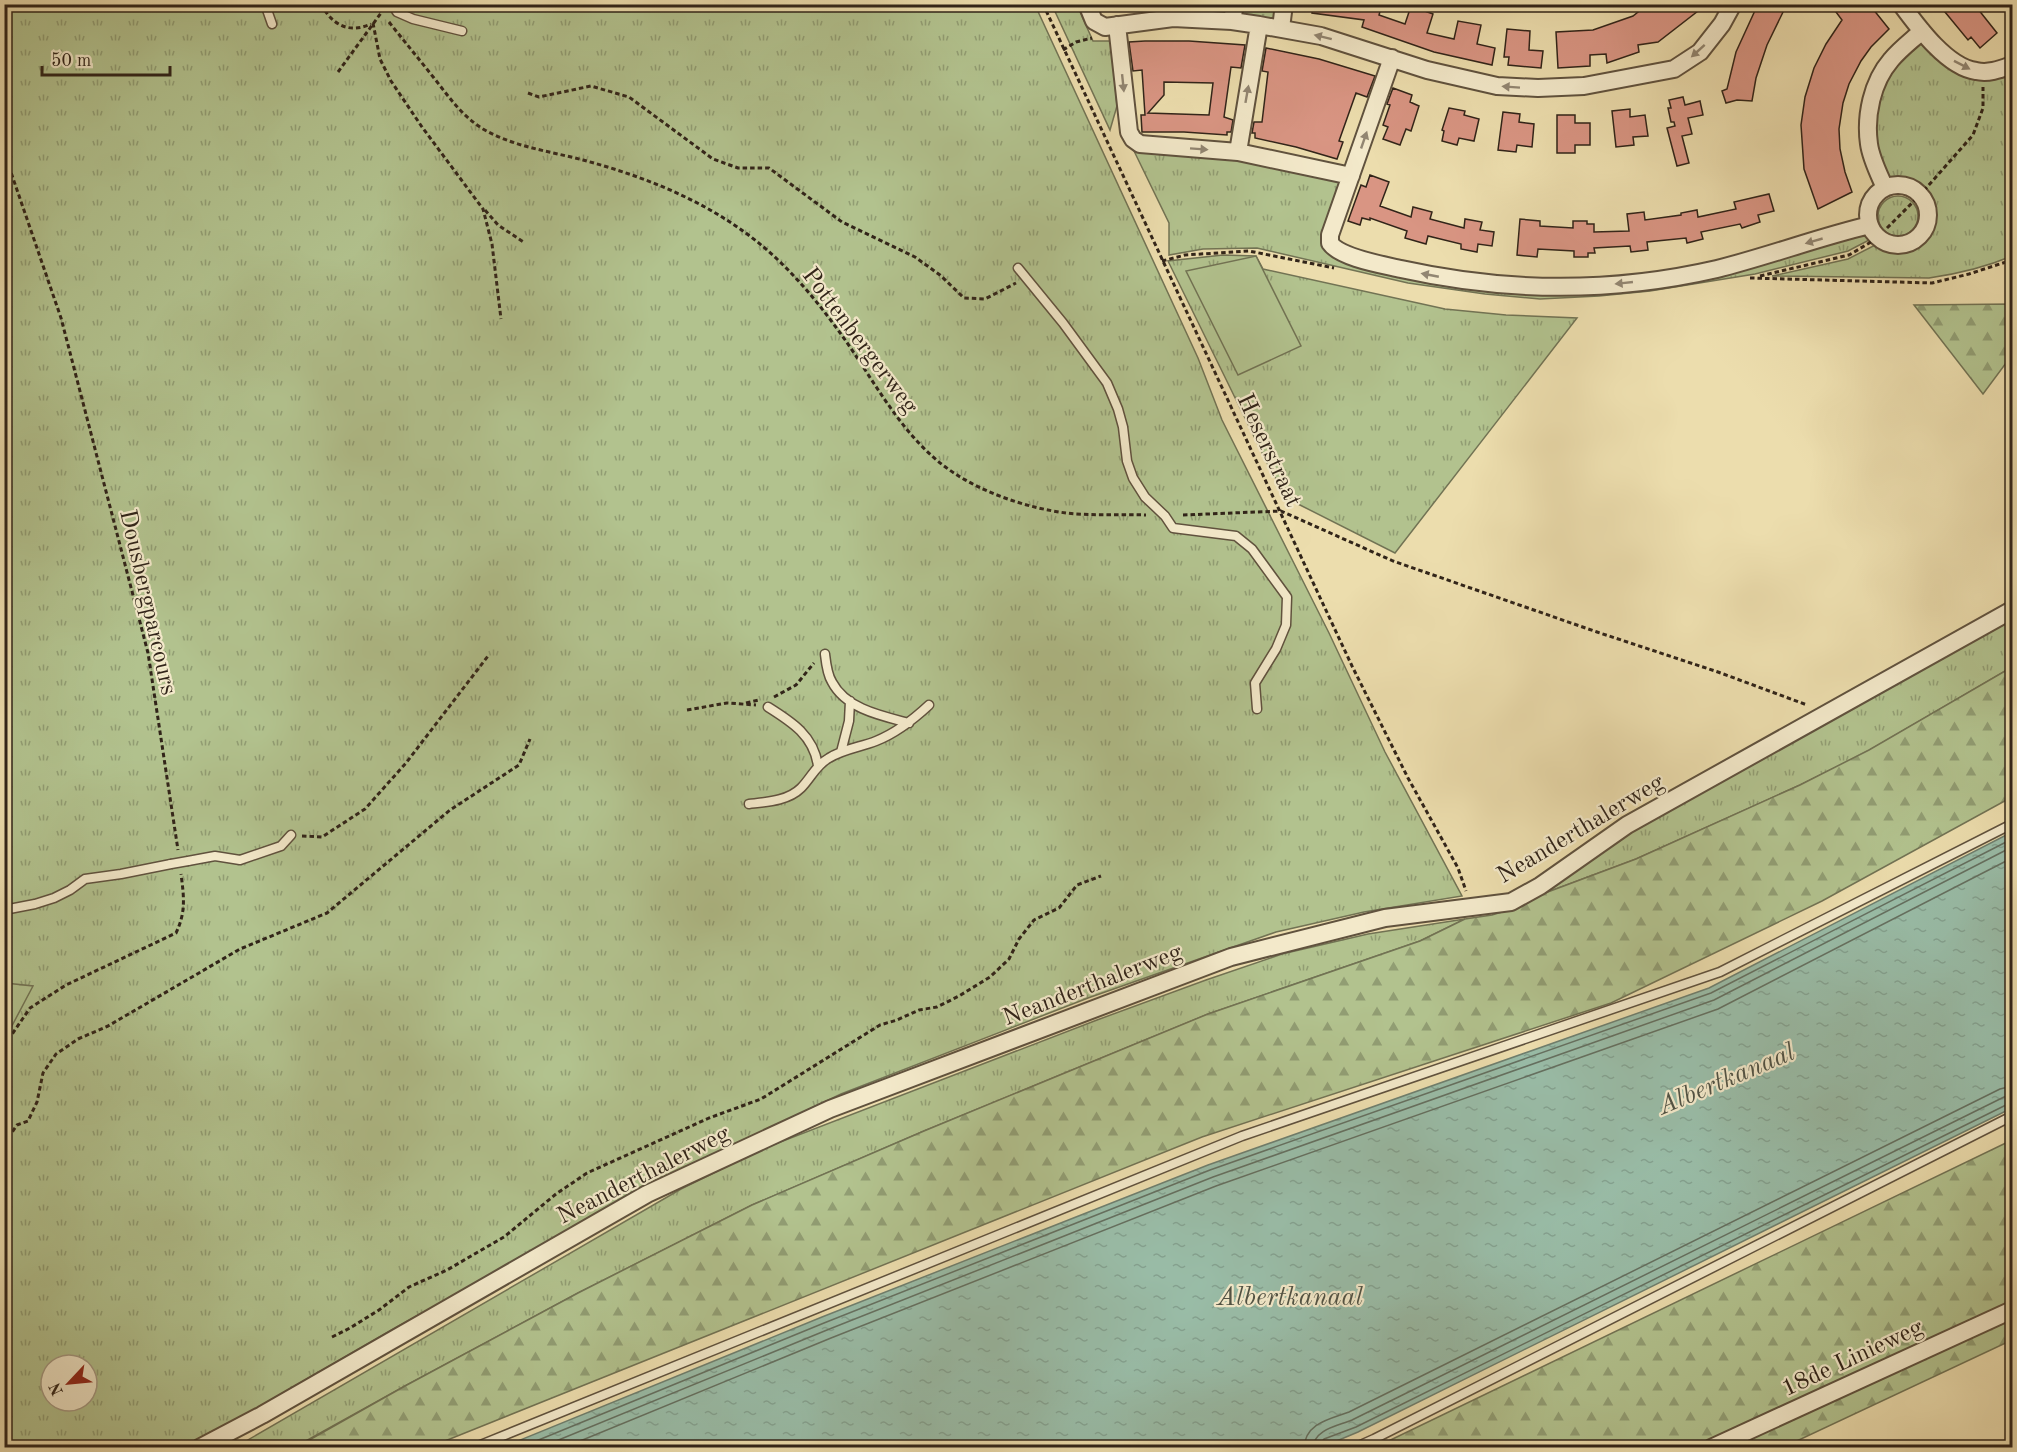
<svg xmlns="http://www.w3.org/2000/svg" width="2017" height="1452" font-family="'Old Standard TT',serif">
	<defs>
		<pattern id="grass-tufts" width="24" height="20" patternUnits="userSpaceOnUse" patternTransform="scale(1.5)"><rect width="24" height="20" fill="#b2c28e"/><path d="M3 7l-1-3M5 7V3M7 7l1-3M15 17l-1-3M17 17v-4M19 17l1-3" fill="none" stroke="#919d73"/></pattern>
		<pattern id="forest-firs" width="22" height="20" patternUnits="userSpaceOnUse" patternTransform="scale(1.5)"><rect width="22" height="20" fill="#b2c28e"/><path d="M5 1l3.5 6h-7zM16 11l3.5 6h-7z" fill="#919d73"/></pattern>
		<pattern id="garden-dots" width="8" height="8" patternUnits="userSpaceOnUse" patternTransform="scale(1.5)"><rect width="8" height="8" fill="#b2c28e"/><path d="M2 2h.1M6 6h.1" fill="none" stroke="#919d73" stroke-width="1.8" stroke-linecap="round"/></pattern>
		<pattern id="water-ripples" width="26" height="14" patternUnits="userSpaceOnUse" patternTransform="scale(1.5)"><rect width="26" height="14" fill="#99bca7"/><path d="M2 4q2-2 4 0t4 0M15 11q2-2 4 0t4 0" fill="none" stroke="#84a18f"/></pattern>
	</defs>
	<rect width="100%" height="100%" fill="#ecddad"/>
	<filter id="stains"><feTurbulence type="fractalNoise" baseFrequency=".00333" numOctaves="4"/><feColorMatrix values="0 0 0 0 .2 0 0 0 0 .09 0 0 0 0 .02 0 0 0 .5 -.17"/></filter>
	<radialGradient id="worn" r=".72"><stop offset=".6" stop-color="#630" stop-opacity="0"/><stop offset="1" stop-color="#630" stop-opacity=".3"/></radialGradient>
	<path fill="url(#grass-tufts)" stroke="#727354" stroke-width="1.5" fill-rule="evenodd" d="M 5,5 L 1035,5 L 1198,358 L 1222,420 L 1329,633 L 1385,752 L 1462,896 L 1364,912 L 1276,932 L 1088,998 L 841,1094 L 682,1170 L 395,1328 L 238,1419 L 182,1447 L 5,1448 ZM 51,1365 L 87,1365 L 87,1401 L 51,1401 Z
		M 1052,5 L 1077,5 L 1093,41 L 1111,41 L 1117,106 L 1110,130 Z
		M 1921,37 L 1955,69 L 2012,69 L 2012,256 C 1986,267 1957,274 1929,278 L 1772,276 L 1848,259 L 1877,244 C 1948,272 1946,173 1899,179 C 1894,179 1889,182 1885,183 L 1872,147 L 1878,87 Z
		M 1134,151 L 1158,154 L 1205,153 L 1341,177 L 1322,237 L 1337,255 L 1598,290 L 1867,230 L 1873,238 L 1848,251 L 1755,274 L 1650,291 L 1599,296 L 1540,299 L 1485,294 L 1408,283 L 1257,248 L 1203,249 L 1169,255 L 1169,223 Z
		M1878 216a20 20 0 1 1 40 0a20 20 0 1 1-40 0Z
		M 1223,255 L 1256,256 L 1263,269 L 1445,309 L 1506,315 L 1577,318 L 1395,553 L 1298,504 L 1285,495 L 1267,463 L 1168,261 Z
		M 2012,617 L 2012,667 L 1870,750 L 1800,785 L 1636,859 L 1529,899 L 1641,824 Z
		M 1465,919 L 1420,941 L 1208,1014 L 924,1131 L 752,1205 L 578,1293 L 405,1386 L 295,1447 L 234,1448 L 681,1189 L 762,1149 L 1097,1020 L 1206,980 L 1282,954 L 1368,934 Z"/>
	<path fill="url(#forest-firs)" stroke="#727354" stroke-width="1.5" d="M 2012,304 L 2012,355 L 1983,394 L 1914,305 Z
		M 2012,667 L 2012,797 L 1822,901 L 1611,1003 L 1202,1137 L 430,1447 L 295,1448 L 405,1386 L 578,1293 L 752,1205 L 924,1131 L 1208,1014 L 1420,941 L 1465,919 L 1492,915 L 1518,907 L 1529,899 L 1636,859 L 1800,785 L 1869,750 Z
		M 5,983 L 33,986 L 5,1039 L 4,983 Z
		M 2012,1140 L 2012,1340 L 1784,1447 L 1374,1448 Z"/>
	<path fill="url(#garden-dots)" stroke="#727354" stroke-width="1.5" d="M 1240,5 L 1277,5 L 1276,15 L 1273,20 L 1240,16 Z"/>
	<path fill="#b2c28e" stroke="#727354" stroke-width="1.5" d="M 1256,256 L 1301,346 L 1238,375 L 1186,271 Z"/>
	<path fill="url(#water-ripples)" stroke="#6f7f6e" stroke-width="1.5" d="M 2012,832 L 2012,1108 L 1358,1432 L 1320,1448 L 503,1447 L 822,1317 L 1208,1165 L 1709,988 Z"/>
	<g fill="none" stroke-linecap="round" stroke-linejoin="round">
		<path stroke="#657060" stroke-width="1.5" d="M 519,1448 L 824,1323 L 1210,1170 L 1711,993 L 2012,839
			M 539,1448 L 827,1330 L 1213,1177 L 1714,1000 L 2012,847
			M 563,1448 L 831,1338 L 1216,1186 L 1718,1009 L 2012,858
			M 1304,1448 C 1305,1423 1330,1419 1349,1412 L 2000,1089 L 2012,1086
			M 1313,1448 C 1314,1429 1338,1426 1352,1420 L 2004,1097 L 2012,1095
			M 1320,1448 L 1321,1443 L 1324,1439 L 1356,1427 L 2008,1104 L 2012,1103"/>
	</g>
	<path fill="#d99583" stroke="#312419" stroke-width="1.5" fill-rule="evenodd" d="M 1313,4 L 1382,4 L 1379,15 L 1405,24 L 1411,6 L 1433,14 L 1427,33 L 1454,39 L 1458,21 L 1481,25 L 1477,44 L 1495,48 L 1492,65 L 1434,52 L 1362,27 L 1364,20 L 1312,13 Z
		M 1648,4 L 1707,4 L 1658,42 L 1638,45 L 1639,52 L 1607,63 L 1606,54 L 1590,55 L 1590,66 L 1558,68 L 1556,32 L 1593,30 L 1633,16 Z
		M 1758,4 L 1776,4 L 1784,10 L 1767,45 L 1756,78 L 1752,101 L 1737,100 L 1726,103 L 1722,91 L 1727,89 L 1736,52 Z
		M 1830,4 L 1869,4 L 1889,29 L 1871,47 L 1861,61 L 1849,84 L 1843,103 L 1839,129 L 1840,149 L 1845,172 L 1852,192 L 1818,209 L 1804,169 L 1801,125 L 1805,97 L 1814,68 L 1826,44 L 1842,20 Z
		M 1954,4 L 1974,4 L 1997,33 L 1980,48 L 1971,37 L 1968,40 L 1945,12 Z
		M 1507,29 L 1530,31 L 1529,50 L 1543,51 L 1541,68 L 1508,65 L 1509,57 L 1504,57 Z
		M 1145,41 L 1189,41 L 1245,45 L 1241,68 L 1231,67 L 1224,117 L 1233,120 L 1231,132 L 1227,132 L 1227,135 L 1184,132 L 1142,132 L 1141,115 L 1145,115 L 1142,70 L 1133,71 L 1129,42 ZM 1164,82 L 1213,83 L 1209,115 L 1148,113 L 1164,95 Z
		M 1266,48 L 1319,59 L 1375,76 L 1367,97 L 1356,93 L 1339,141 L 1343,142 L 1337,159 L 1296,147 L 1255,138 L 1255,133 L 1252,133 L 1254,122 L 1262,122 L 1268,72 L 1262,71 Z
		M 1393,88 L 1412,95 L 1410,102 L 1419,106 L 1411,131 L 1406,129 L 1400,145 L 1383,139 L 1388,127 L 1383,125 L 1390,105 L 1387,104 Z
		M 1683,97 L 1685,105 L 1700,101 L 1703,115 L 1688,118 L 1692,134 L 1682,136 L 1689,163 L 1677,166 L 1667,128 L 1675,126 L 1674,122 L 1671,122 L 1668,108 L 1671,108 L 1669,100 Z
		M 1449,108 L 1465,111 L 1464,115 L 1479,119 L 1474,141 L 1459,138 L 1457,145 L 1442,141 L 1444,131 L 1442,130 Z
		M 1630,109 L 1630,117 L 1645,115 L 1648,136 L 1633,137 L 1634,145 L 1616,147 L 1612,111 Z
		M 1503,112 L 1520,114 L 1519,122 L 1534,124 L 1532,147 L 1517,145 L 1516,152 L 1498,150 Z
		M 1557,115 L 1575,115 L 1575,123 L 1590,123 L 1590,145 L 1575,145 L 1575,153 L 1557,153 Z
		M 1370,175 L 1389,182 L 1380,206 L 1411,217 L 1413,207 L 1432,212 L 1430,219 L 1464,228 L 1465,219 L 1482,222 L 1480,230 L 1494,232 L 1492,246 L 1478,244 L 1477,252 L 1461,249 L 1461,244 L 1428,236 L 1426,244 L 1405,238 L 1407,231 L 1370,218 L 1370,220 L 1362,218 L 1360,225 L 1348,221 L 1361,185 L 1366,187 Z
		M 1769,194 L 1774,211 L 1758,215 L 1760,222 L 1742,228 L 1740,224 L 1701,232 L 1703,239 L 1687,243 L 1686,238 L 1647,242 L 1648,250 L 1631,252 L 1630,246 L 1594,248 L 1595,253 L 1588,253 L 1588,257 L 1574,257 L 1574,251 L 1538,249 L 1537,257 L 1517,255 L 1520,219 L 1540,221 L 1540,226 L 1573,228 L 1573,221 L 1587,221 L 1587,224 L 1594,224 L 1594,232 L 1629,231 L 1627,214 L 1644,212 L 1645,220 L 1681,215 L 1681,213 L 1697,210 L 1698,217 L 1736,209 L 1734,202 Z"/>
	<g fill="none" stroke-linecap="round" stroke-linejoin="round">
		<g stroke="#60523e" stroke-width="11">
			<path id="lane" d="M 265,4 L 272,24
				M 392,4 L 397,12 L 413,19 L 462,31
				M 1018,268 L 1063,323 L 1107,383 L 1118,409 L 1123,427 L 1127,461 L 1133,478 L 1145,497 L 1165,516 L 1173,528 L 1236,536 L 1252,549 L 1287,597 L 1286,625 L 1276,649 L 1255,683 L 1257,709
				M 825,654 C 826,663 827,674 832,682 C 846,709 882,716 909,723
				M 768,707 C 792,722 814,736 818,766
				M 841,752 L 849,721 L 850,701
				M 749,804 C 766,802 788,801 801,788 C 811,778 816,765 829,758 C 843,749 861,747 876,741 C 896,733 914,719 929,705
				M 188,861 L 215,856 L 240,860 L 281,846 L 291,835
				M 4,910 L 35,904 L 54,898 L 70,890 L 85,879 L 121,874 L 171,864
				M 473,1448 L 1242,1136 L 1720,972 L 2012,824
				M 1354,1448 L 1374,1439 L 2012,1116"/>
		</g>
		<g stroke="#60523e" stroke-width="20">
			<path id="street" d="M 1087,4 L 1094,21 L 1105,27 L 1173,18 L 1232,21 L 1259,25 L 1321,36 L 1427,70 L 1497,86 L 1538,88 L 1584,86 L 1674,69 L 1700,52 L 1722,24 L 1733,4
				M 1901,4 C 1918,27 1947,67 1976,71 C 1989,74 2001,69 2012,65
				M 1232,21 L 1235,4
				M 1117,25 L 1129,132 L 1133,139 L 1140,144 L 1238,152 L 1351,176
				M 1281,28 L 1284,4
				M 1392,58 L 1330,235 L 1330,243 C 1340,258 1384,265 1401,269 C 1505,292 1613,293 1717,269 C 1769,256 1819,237 1870,225
				M 1238,152 L 1259,25
				M1868 215a30 30 0 1 1 60 0a30 30 0 1 1-60 0Z
				M 1885,188 C 1879,174 1871,159 1869,144 C 1865,116 1872,82 1891,60 C 1900,49 1911,41 1922,31
				M 199,1448 L 262,1415 L 647,1194 L 830,1109 L 1231,957 L 1385,918 L 1511,902 L 1540,886 L 1627,825 L 2012,610
				M 1711,1448 L 2012,1310"/>
		</g>
		<path stroke="#312419" stroke-width="3" stroke-dasharray="4.5 3" stroke-linecap="butt" d="M 321,4 C 332,25 349,34 371,24
			M 375,4 L 381,12
			M 1043,4 L 1352,666 L 1408,778 L 1458,868 L 1466,891
			M 389,22 C 404,41 419,59 434,78 C 449,97 462,116 483,129 C 514,147 549,151 583,160 C 639,175 696,197 743,231 C 781,258 811,293 838,330 C 874,379 902,439 954,473 C 986,494 1028,508 1066,513 C 1092,516 1120,514 1146,515
			M 373,23 L 380,59 L 391,81 L 422,127 L 483,209 L 492,244 L 501,319
			M 1063,50 L 1076,42 L 1092,38
			M 338,72 L 381,13
			M 528,93 L 539,97 L 591,86 L 629,97 L 713,159 L 738,168 L 769,168 L 842,222 L 915,257 L 940,275 L 964,298 L 985,299 L 1016,283
			M 4,152 L 61,318 L 148,653 L 178,850
			M 485,210 L 498,225 L 525,243
			M 1887,228 L 1920,195 L 1973,135 L 1983,108 L 1983,87
			M 1162,261 L 1185,255 L 1249,251 L 1334,268
			M 1760,276 L 1849,255 L 1871,242
			M 1750,278 L 1932,283 L 1969,274 L 2012,260
			M 1183,515 L 1281,511 L 1393,561 L 1597,632 L 1718,672 L 1807,705
			M 774,697 L 796,685 L 814,663
			M 746,703 L 759,700
			M 687,710 L 727,703 L 756,705
			M 302,836 L 322,837 L 365,809 L 406,763 L 488,656
			M 4,1046 L 30,1008 L 66,985 L 176,933 C 186,912 184,897 181,874
			M 4,1144 L 17,1125 L 28,1121 L 37,1102 L 43,1073 L 56,1054 L 78,1039 L 108,1026 L 240,949 L 327,913 L 450,810 L 519,765 L 530,739
			M 332,1337 L 350,1328 L 379,1310 L 409,1287 L 447,1270 L 504,1237 L 556,1194 L 587,1173 L 709,1118 L 761,1099 L 880,1025 L 897,1020 L 919,1010 L 937,1007 L 959,996 L 990,977 L 1009,959 L 1019,939 L 1034,920 L 1059,908 L 1077,885 L 1101,876
			M 4,1442 L 5,1442"/>
		<use href="#lane" stroke="#f3e9ca" stroke-width="8"/>
		<use href="#street" stroke="#f3e9ca" stroke-width="16"/>
		<g stroke="#60523e" stroke-width="11" stroke-linecap="butt">
			<path id="lane-bridge" d="M 171,864 L 188,861"/>
		</g>
		<use href="#lane-bridge" stroke="#f3e9ca" stroke-width="8"/>
	</g>
	<defs><path id="oneway-solid" d="M-6-.8H1V-3.2L6.5 0L1 3.2V.8H-6Z" transform="scale(1.5)"/></defs>
	<g fill="#928672">
		<use href="#oneway-solid" transform="translate(1323 37) rotate(-166)"/>
		<use href="#oneway-solid" transform="translate(1698 51) rotate(138)"/>
		<use href="#oneway-solid" transform="translate(1962 65) rotate(27)"/>
		<use href="#oneway-solid" transform="translate(1123 83) rotate(84)"/>
		<use href="#oneway-solid" transform="translate(1511 87) rotate(-176)"/>
		<use href="#oneway-solid" transform="translate(1247 94) rotate(-80)"/>
		<use href="#oneway-solid" transform="translate(1364 140) rotate(-71)"/>
		<use href="#oneway-solid" transform="translate(1199 149) rotate(4)"/>
		<use href="#oneway-solid" transform="translate(1814 241) rotate(164)"/>
		<use href="#oneway-solid" transform="translate(1430 275) rotate(-169)"/>
		<use href="#oneway-solid" transform="translate(1624 283) rotate(174)"/>
	</g>
	<g text-anchor="middle" stroke-width="4.5" stroke-linejoin="round" paint-order="stroke">
		<g font-size="24" fill="#312419" stroke="#f3e9ca">
			<text transform="translate(861 340) rotate(53)" y="8">Pottenbergerweg</text>
			<text transform="translate(1270 450) rotate(65)" y="8">Heserstraat</text>
			<text transform="translate(149 602) rotate(77)" y="8">Dousbergparcours</text>
			<text transform="translate(1580 828) rotate(-31)" y="8">Neanderthalerweg</text>
			<text transform="translate(1092 984) rotate(-21)" y="8">Neanderthalerweg</text>
			<text transform="translate(643 1174) rotate(-27)" y="8">Neanderthalerweg</text>
			<text transform="translate(1852 1357) rotate(-25)" y="8">18de Linieweg</text>
		</g>
		<g font-size="26" font-style="italic" fill="#505244" stroke="#f3e9ca">
			<text transform="translate(1726 1078) rotate(-23)" y="9">Albertkanaal</text>
			<text x="1290" y="1305">Albertkanaal</text>
		</g>
	</g>
	<rect width="2017" height="1452" fill="none" stroke="#ecddad" stroke-width="24"/>
	<rect x="6" y="6" width="2005" height="1440" fill="none" stroke="#312419" stroke-width="3"/>
	<rect x="12" y="12" width="1993" height="1428" fill="none" stroke="#312419" stroke-width="1.5"/>
	<g transform="translate(69 1383) rotate(244)"><circle r="28" fill="#f3e9ca" stroke="#a59a83" stroke-width="1.5"/>
	<path d="M0-4.5L10 22L0 15L-10 22Z" fill="#8f2418"/>
	<text y="-9" font-size="16" font-weight="bold" text-anchor="middle" fill="#312419">N</text>
	</g>
	<path d="M42 66v9h128v-9" fill="none" stroke="#312419" stroke-width="3"/>
	<text x="51" y="66" font-size="18" fill="#312419" stroke="#f3e9ca" stroke-width="4.5" paint-order="stroke">50 m</text>
	<rect width="100%" height="100%" filter="url(#stains)"/>
	<rect width="100%" height="100%" fill="url(#worn)"/>
</svg>
